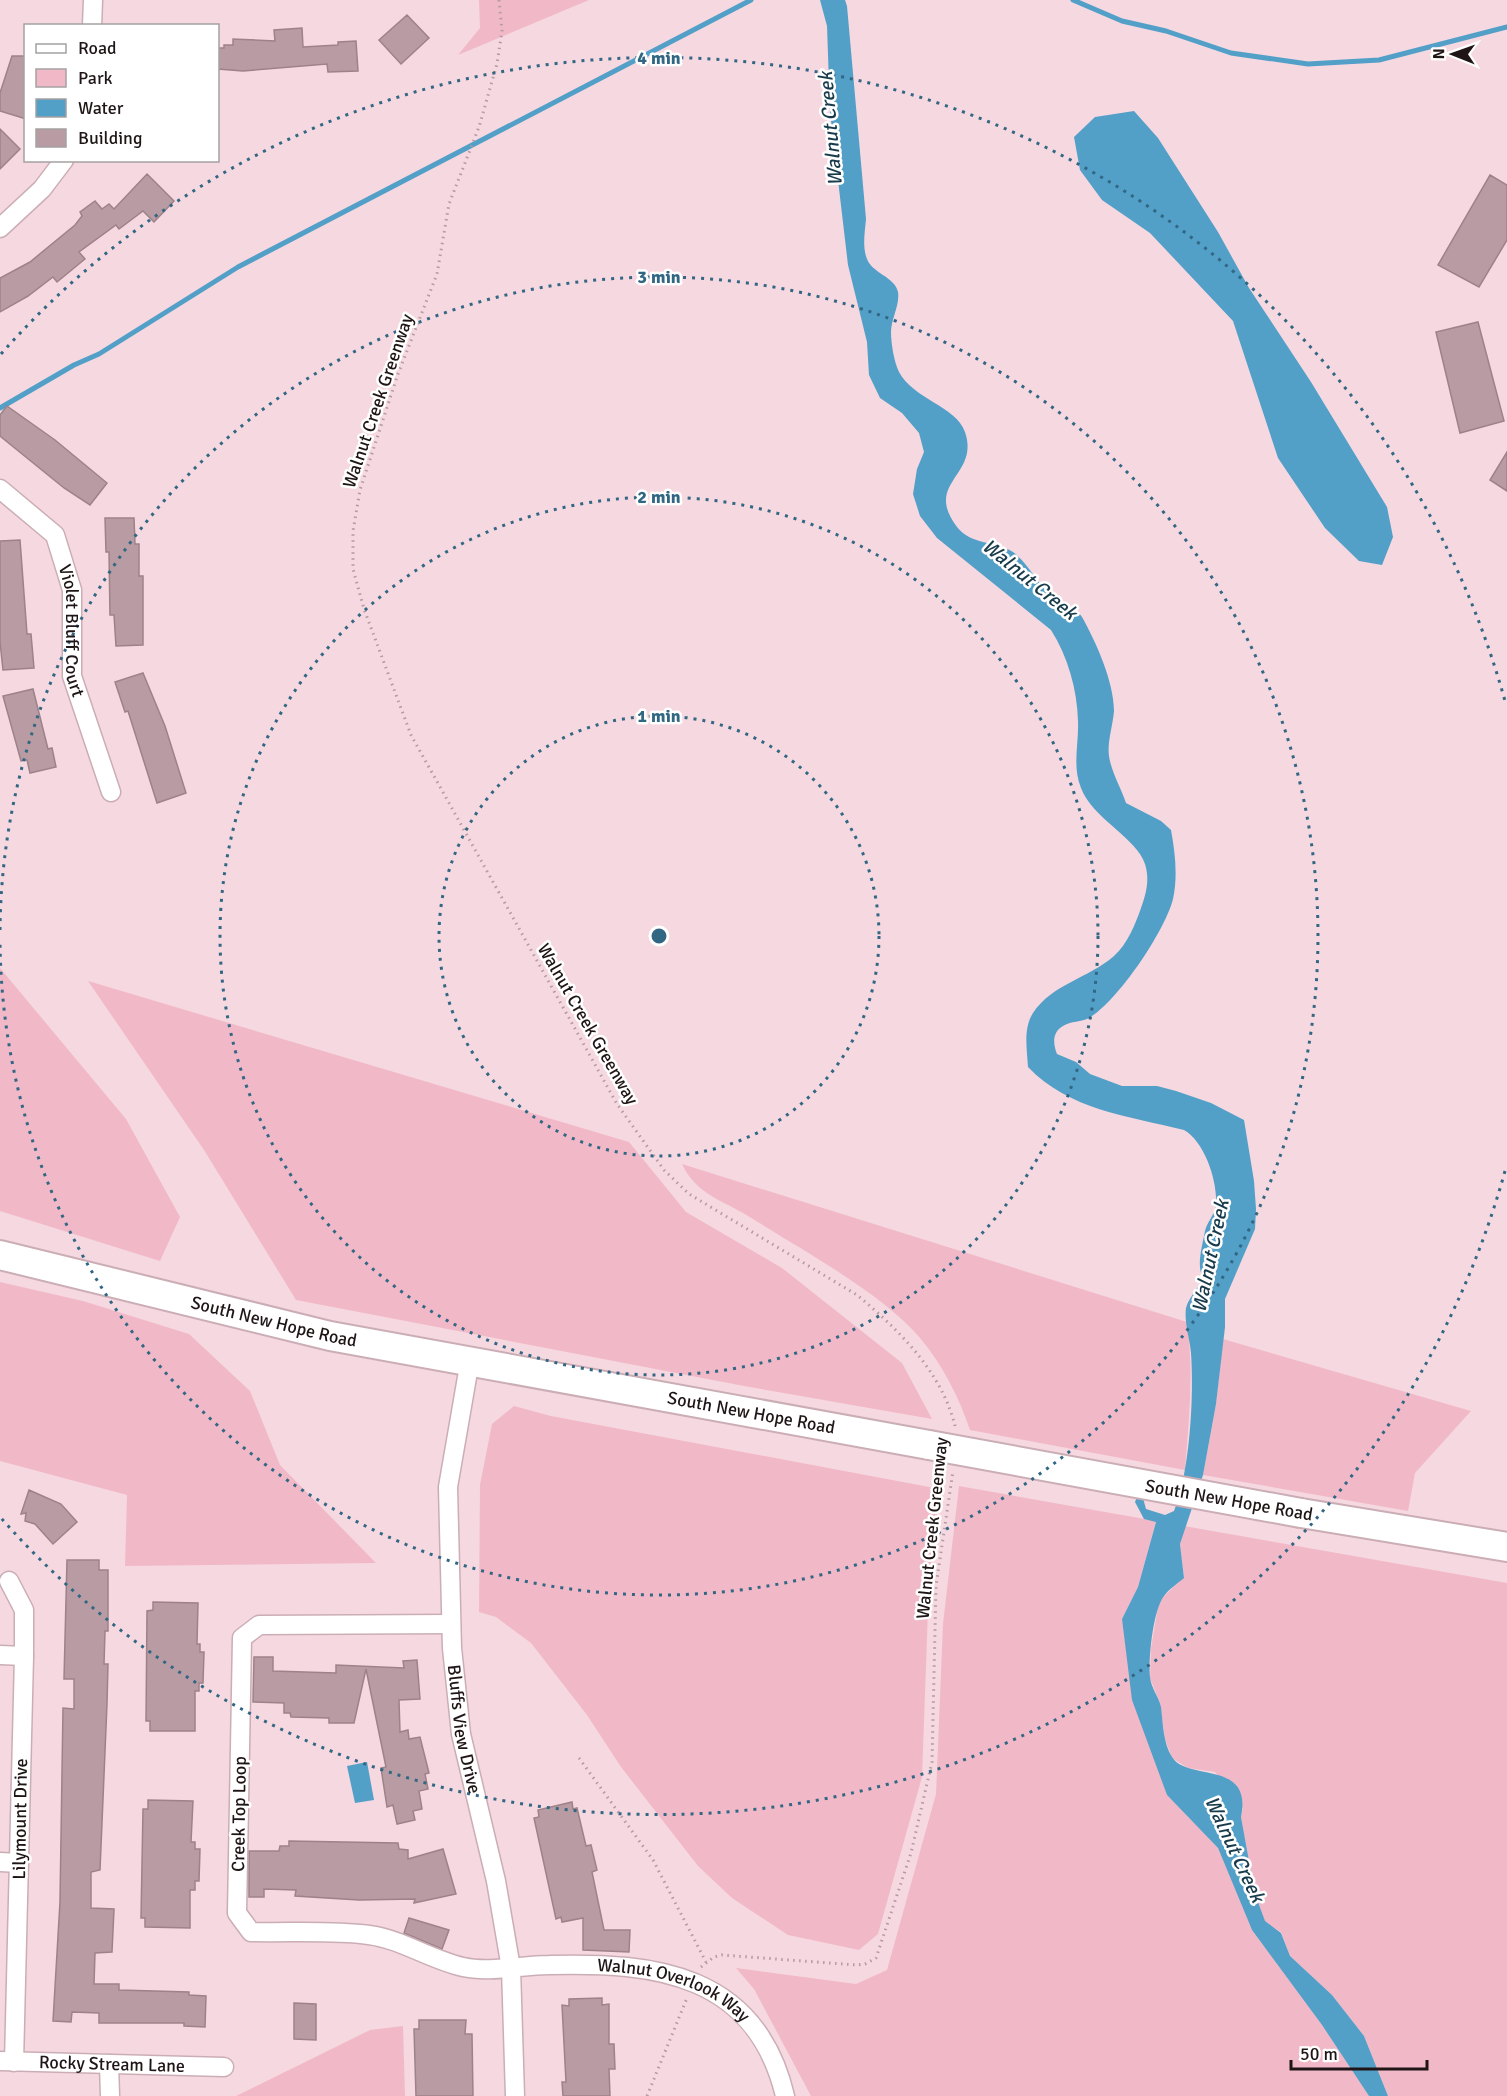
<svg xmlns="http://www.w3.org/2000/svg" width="1507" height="2096" font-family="Signika,sans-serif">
	<rect width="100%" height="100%" fill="#f6d8e0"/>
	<path fill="#f1b9c8" d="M 479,0 L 589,0 L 458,55 L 480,28 Z
		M 0,968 L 126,1119 L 180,1217 L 160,1261 L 0,1211 Z
		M 88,981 L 629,1142 L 686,1212 L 782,1268 L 902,1363 L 932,1419 L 744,1386 L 296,1300 L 204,1150 Z
		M 682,1164 L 1187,1322 C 1194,1371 1189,1420 1185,1470 L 970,1430 C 959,1397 942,1364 920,1338 C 882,1293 799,1248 748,1216 C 722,1200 696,1194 682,1164 Z
		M 0,1282 L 83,1301 L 189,1334 L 250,1391 L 280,1465 L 376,1563 L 125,1566 L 127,1495 L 0,1461 Z
		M 1223,1339 L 1471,1411 L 1415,1473 L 1408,1511 L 1203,1475 L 1216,1404 Z
		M 514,1406 L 551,1416 L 940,1489 L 929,1582 L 922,1777 L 878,1934 L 859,1950 L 788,1935 L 732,1898 L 698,1866 L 621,1767 L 587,1715 L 531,1643 L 496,1617 L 479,1612 L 480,1485 L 492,1424 Z
		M 959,1486 L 1156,1521 L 1138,1587 L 1122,1619 L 1167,1795 L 1218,1848 L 1252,1930 L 1322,2025 L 1369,2096 L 811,2096 L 754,1989 L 736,1968 L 856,1984 L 887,1970 L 936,1794 L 943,1624 Z
		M 1184,1526 L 1507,1583 L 1507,2096 L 1388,2096 L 1364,2036 L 1332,1995 L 1290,1956 L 1281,1932 L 1265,1922 L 1255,1894 L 1241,1817 L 1243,1808 L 1215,1772 L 1188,1768 L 1172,1758 L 1165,1739 L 1160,1703 L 1150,1678 L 1151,1648 L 1158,1607 L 1163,1597 L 1184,1577 L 1180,1544 Z
		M 403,2026 L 405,2096 L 236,2096 L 370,2030 Z"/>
	<path fill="#529fc7" d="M 820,0 L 845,0 L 847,6 L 866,219 C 865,231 862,247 867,259 C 872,273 895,277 898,292 C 900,305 891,319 891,332 C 891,343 894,362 899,372 C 913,399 956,406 965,432 C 980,476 923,482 957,527 C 972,546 995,540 1013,552 C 1029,564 1037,584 1052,596 C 1061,603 1077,608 1082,617 C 1096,642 1114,682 1114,711 C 1113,725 1107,742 1109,756 C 1111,771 1121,788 1126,803 L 1161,821 L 1171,830 C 1175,852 1178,876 1173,899 C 1165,931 1118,1001 1089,1018 C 1082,1022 1070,1021 1063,1026 C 1052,1032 1053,1044 1057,1054 L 1076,1062 L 1090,1074 L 1122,1086 L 1157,1086 L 1176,1091 L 1211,1103 L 1244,1120 L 1254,1181 L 1256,1209 L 1255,1229 L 1225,1299 L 1225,1327 L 1216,1404 L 1203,1475 L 1180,1544 L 1184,1578 C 1177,1584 1169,1589 1164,1596 C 1153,1610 1148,1660 1150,1677 C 1151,1688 1159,1697 1161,1707 C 1163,1723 1163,1743 1172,1757 C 1187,1782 1253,1759 1241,1817 L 1255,1894 L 1265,1921 L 1281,1933 L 1290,1956 L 1332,1995 L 1364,2036 L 1388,2096 L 1369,2096 L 1322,2025 L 1252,1930 L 1218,1848 L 1167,1795 L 1132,1700 L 1122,1619 L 1138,1587 L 1156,1522 L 1144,1519 L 1135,1502 L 1137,1497 L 1143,1498 L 1146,1509 L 1165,1515 L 1174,1511 C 1190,1471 1194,1397 1191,1353 C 1190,1339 1184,1323 1186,1308 C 1189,1297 1197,1291 1201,1280 C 1203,1275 1200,1272 1200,1267 C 1199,1256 1203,1242 1205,1231 C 1207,1222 1215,1214 1216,1206 C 1218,1182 1205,1142 1184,1130 C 1128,1116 1069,1110 1028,1067 C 1027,1050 1023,1028 1033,1013 C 1052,984 1089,978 1114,956 C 1128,943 1135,925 1141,908 C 1146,894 1150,880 1145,864 C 1137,838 1092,818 1081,788 C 1072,766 1079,744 1078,721 C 1077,689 1068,657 1051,630 L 937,538 L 920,516 L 913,494 L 917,469 L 924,452 L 919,433 L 902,413 L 880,398 L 869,375 L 867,342 L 848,265 L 830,112 L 827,26 Z
		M 1134,111 L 1158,138 L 1218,232 L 1249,288 L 1311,382 L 1387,507 L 1393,537 L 1382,565 L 1359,561 L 1325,528 L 1278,458 L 1233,321 L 1150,233 L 1102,200 L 1080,170 L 1074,137 L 1095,117 Z
		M 367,1762 L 374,1800 L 355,1803 L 347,1766 Z"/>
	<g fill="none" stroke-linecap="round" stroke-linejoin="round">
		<path stroke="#529fc7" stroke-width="5" d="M 1073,0 L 1122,21 L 1166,31 L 1231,53 L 1308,64 L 1379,60 L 1507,27
			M 0,408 L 74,365 L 99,354 L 238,267 L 751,0"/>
	</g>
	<path fill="#b99ca3" stroke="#9e8289" stroke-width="1.5" d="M 407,15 L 429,38 L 401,64 L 379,40 Z
		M 302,28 L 303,47 L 338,45 L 338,42 L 356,41 L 358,71 L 328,72 L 327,64 L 243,71 L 218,69 L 218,48 L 224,48 L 224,45 L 233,45 L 233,39 L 275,41 L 274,30 Z
		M 12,56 L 26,56 L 26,119 L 0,111 L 0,93 Z
		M 0,129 L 20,149 L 0,169 Z
		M 147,174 L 174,201 L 154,222 L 143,211 L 119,229 L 116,225 L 79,252 L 85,259 L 57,282 L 53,277 L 28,296 L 0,312 L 0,278 L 30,262 L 75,225 L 82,216 L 80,212 L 95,201 L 102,209 L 109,204 L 114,209 Z
		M 1490,175 L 1507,185 L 1507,240 L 1479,287 L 1438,265 Z
		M 1478,322 L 1504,421 L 1460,433 L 1436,332 Z
		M 7,406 L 55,440 L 107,483 L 90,505 L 64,488 L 0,436 L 0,415 Z
		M 1507,452 L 1507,491 L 1490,480 Z
		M 105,518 L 134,518 L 135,544 L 139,544 L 139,576 L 143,576 L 143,645 L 116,646 L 114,615 L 110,615 L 109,552 L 106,552 Z
		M 20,540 L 27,634 L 31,634 L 34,668 L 3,670 L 0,642 L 0,541 Z
		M 143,673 L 165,726 L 186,793 L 157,803 L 128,711 L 125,712 L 115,682 Z
		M 33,689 L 48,749 L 52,748 L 56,767 L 30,773 L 27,760 L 21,761 L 3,696 Z
		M 29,1490 L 61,1504 L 77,1522 L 53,1544 L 35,1524 L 25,1521 L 26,1513 L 21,1514 Z
		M 67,1560 L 99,1560 L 99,1570 L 108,1570 L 108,1631 L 105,1631 L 104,1664 L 108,1664 L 107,1704 L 100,1870 L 91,1872 L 91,1908 L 114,1909 L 112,1952 L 95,1953 L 94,1984 L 119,1984 L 119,1990 L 189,1992 L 189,1995 L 206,1996 L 205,2027 L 184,2026 L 184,2023 L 99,2023 L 99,2013 L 72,2012 L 71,2022 L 53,2021 L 60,1902 L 63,1708 L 74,1709 L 74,1679 L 64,1679 Z
		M 153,1602 L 198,1603 L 197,1644 L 200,1644 L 200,1652 L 204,1652 L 203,1683 L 199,1683 L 199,1691 L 195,1691 L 195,1731 L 150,1731 L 150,1721 L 146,1721 L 147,1611 L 153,1610 Z
		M 254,1657 L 273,1657 L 273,1671 L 336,1673 L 336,1665 L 404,1668 L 403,1661 L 417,1660 L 420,1699 L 399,1700 L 400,1732 L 408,1730 L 409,1739 L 420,1737 L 429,1773 L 425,1774 L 428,1789 L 419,1791 L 422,1809 L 413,1811 L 415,1820 L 397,1824 L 393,1805 L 387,1807 L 381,1768 L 386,1767 L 366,1669 L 354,1723 L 329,1723 L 329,1718 L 291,1717 L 290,1713 L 284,1713 L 284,1703 L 253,1702 Z
		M 148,1800 L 193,1801 L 191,1842 L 195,1842 L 195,1849 L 200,1849 L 199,1881 L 195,1881 L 195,1890 L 190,1890 L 190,1928 L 145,1927 L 145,1918 L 141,1918 L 143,1809 L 148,1809 Z
		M 572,1802 L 573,1809 L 577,1808 L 586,1846 L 591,1845 L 597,1870 L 592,1872 L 604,1930 L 630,1930 L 629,1952 L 583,1950 L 583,1918 L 562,1922 L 561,1917 L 556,1919 L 534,1818 L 539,1817 L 538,1810 Z
		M 289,1841 L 398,1843 L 399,1849 L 408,1850 L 408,1859 L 443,1849 L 456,1894 L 414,1903 L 415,1899 L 359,1900 L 295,1896 L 296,1890 L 264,1889 L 264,1897 L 249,1897 L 249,1851 L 279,1851 L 280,1846 L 289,1846 Z
		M 409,1918 L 449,1930 L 442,1949 L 404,1933 Z
		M 602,1998 L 602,2005 L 609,2004 L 609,2044 L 614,2044 L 615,2069 L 609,2069 L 610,2096 L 563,2096 L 562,2082 L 566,2082 L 562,2005 L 569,2006 L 569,1999 Z
		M 294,2003 L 316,2004 L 316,2040 L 294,2039 Z
		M 419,2020 L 466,2020 L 465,2034 L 472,2034 L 473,2096 L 416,2096 L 414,2029 L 419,2029 Z"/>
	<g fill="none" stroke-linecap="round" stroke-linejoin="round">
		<g stroke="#cbaeb5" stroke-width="21">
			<g id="street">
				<path d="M 92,26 L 93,0"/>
				<path d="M 0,228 L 42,189 L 64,160"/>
				<path id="s1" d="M 0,489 L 55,535 L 72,590 L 72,676 L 111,792"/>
				<path id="s2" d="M 470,1360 L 448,1487 L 452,1648 L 461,1734 L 496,1881 L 511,1968 L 515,2096"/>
				<path d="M 9,1581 L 24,1610 L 24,1656 L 14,2062"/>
				<path id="s3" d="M 451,1624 L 259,1625 L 242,1638 L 237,1913 L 251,1932 C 289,1933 330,1930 369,1935 C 401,1939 431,1960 463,1967 C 490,1973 521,1965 549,1965 C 656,1962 756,1974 785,2096"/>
				<path d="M 0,1655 L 24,1656"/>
				<path d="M 0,1862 L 19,1863"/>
				<path id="s4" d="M 0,2061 L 224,2067"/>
				<path d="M 109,2064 L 110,2096"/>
			</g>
		</g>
		<g stroke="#cbaeb5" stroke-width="32">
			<g id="primary">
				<path id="s5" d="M 0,1255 L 330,1336 L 929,1445"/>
				<path d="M 1301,1513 L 1507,1547"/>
			</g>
		</g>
		<path stroke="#b39ba1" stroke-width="3" stroke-dasharray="1.5 4.5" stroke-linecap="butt" d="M 499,0 L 502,31 L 497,64 L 479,127 L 449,204 L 437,274 L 398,374 L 360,490 L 353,531 L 353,569 L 364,609 L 411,735 L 617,1104 L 664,1170 L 689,1194 L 857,1295 C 898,1329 942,1372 955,1426
			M 579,1758 L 653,1860 L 706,1962
			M 701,1967 L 714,1957 L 722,1955 L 857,1965 L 865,1964 L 876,1958 L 911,1853 L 932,1762 L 936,1586 L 953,1471
			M 647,2096 L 687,1998"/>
		<use href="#street" stroke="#fff" stroke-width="18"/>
		<use href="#primary" stroke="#fff" stroke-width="28"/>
		<g stroke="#cbaeb5" stroke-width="32" stroke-linecap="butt">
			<path id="primary-bridge" d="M 929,1445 L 1301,1513"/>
		</g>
		<use href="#primary-bridge" stroke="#fff" stroke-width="28"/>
	</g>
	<g fill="none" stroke="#326783" stroke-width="3" stroke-dasharray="3 6">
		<circle cx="659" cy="936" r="220"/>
		<circle cx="659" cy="936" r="439"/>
		<path d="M0 930A659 659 0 1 1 0 942"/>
		<path d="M1505 1171A878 878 0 0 1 1 1518M1 354A878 878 0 0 1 1505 701"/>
	</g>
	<g text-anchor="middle" stroke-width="5" stroke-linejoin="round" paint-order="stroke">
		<g font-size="18" fill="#1f1517" stroke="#fff">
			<text transform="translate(378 401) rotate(-71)" y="6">Walnut Creek Greenway</text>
			<text dy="6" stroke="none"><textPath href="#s1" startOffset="170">Violet Bluff Court</textPath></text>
			<text transform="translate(588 1024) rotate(60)" y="6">Walnut Creek Greenway</text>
			<text dy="6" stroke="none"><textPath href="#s5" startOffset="282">South New Hope Road</textPath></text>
			<text dy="6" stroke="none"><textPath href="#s5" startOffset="768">South New Hope Road</textPath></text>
			<text transform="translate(1229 1500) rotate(10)" y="6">South New Hope Road</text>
			<text transform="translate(932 1528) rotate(-84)" y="6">Walnut Creek Greenway</text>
			<text dy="6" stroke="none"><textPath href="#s2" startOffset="372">Bluffs View Drive</textPath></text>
			<text transform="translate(239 1814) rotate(-89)" y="6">Creek Top Loop</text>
			<text transform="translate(20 1819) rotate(-89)" y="6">Lilymount Drive</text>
			<text dy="6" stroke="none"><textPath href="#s3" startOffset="946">Walnut Overlook Way</textPath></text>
			<text dy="6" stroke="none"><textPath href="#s4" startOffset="112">Rocky Stream Lane</textPath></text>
		</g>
		<g font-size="20" font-style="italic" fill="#183b4c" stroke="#fff">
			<text transform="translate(830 129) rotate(-95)" y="7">Walnut Creek</text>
			<text transform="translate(1030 579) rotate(39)" y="7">Walnut Creek</text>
			<text transform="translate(1210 1256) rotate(-78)" y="7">Walnut Creek</text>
			<text transform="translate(1235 1849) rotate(65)" y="7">Walnut Creek</text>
		</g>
	</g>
	<circle cx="659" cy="936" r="9" fill="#326783" stroke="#fff" stroke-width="3"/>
	<g font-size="18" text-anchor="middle" font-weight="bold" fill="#326783" stroke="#fff" stroke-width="5" stroke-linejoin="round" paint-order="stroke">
		<text x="659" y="64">4 min</text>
		<text x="659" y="283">3 min</text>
		<text x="659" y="503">2 min</text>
		<text x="659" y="722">1 min</text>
	</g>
	<rect x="24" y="24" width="195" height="138" fill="#ffffff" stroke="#a5a1a2" stroke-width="1.5"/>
	<rect x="36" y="44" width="30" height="9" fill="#ffffff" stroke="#a5a1a2" stroke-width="1.5"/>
	<text x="78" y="54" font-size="18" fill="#1f1517">Road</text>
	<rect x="36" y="69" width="30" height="18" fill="#f1b9c8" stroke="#a5a1a2" stroke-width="1.5"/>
	<text x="78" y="84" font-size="18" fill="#1f1517">Park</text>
	<rect x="36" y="99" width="30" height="18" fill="#529fc7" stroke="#a5a1a2" stroke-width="1.5"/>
	<text x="78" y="114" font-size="18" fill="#1f1517">Water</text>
	<rect x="36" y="129" width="30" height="18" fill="#b99ca3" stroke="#a5a1a2" stroke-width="1.5"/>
	<text x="78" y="144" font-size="18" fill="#1f1517">Building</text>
	<g transform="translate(1453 54) rotate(271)" stroke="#ffffff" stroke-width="4.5" paint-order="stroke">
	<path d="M0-4.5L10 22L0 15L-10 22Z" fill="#1f1517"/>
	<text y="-9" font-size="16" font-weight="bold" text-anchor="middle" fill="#1f1517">N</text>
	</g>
	<path d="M1291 2060v9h136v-9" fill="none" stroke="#1f1517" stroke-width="3"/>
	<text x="1300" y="2060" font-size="18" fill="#1f1517" stroke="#ffffff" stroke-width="4.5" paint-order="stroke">50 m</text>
</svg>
